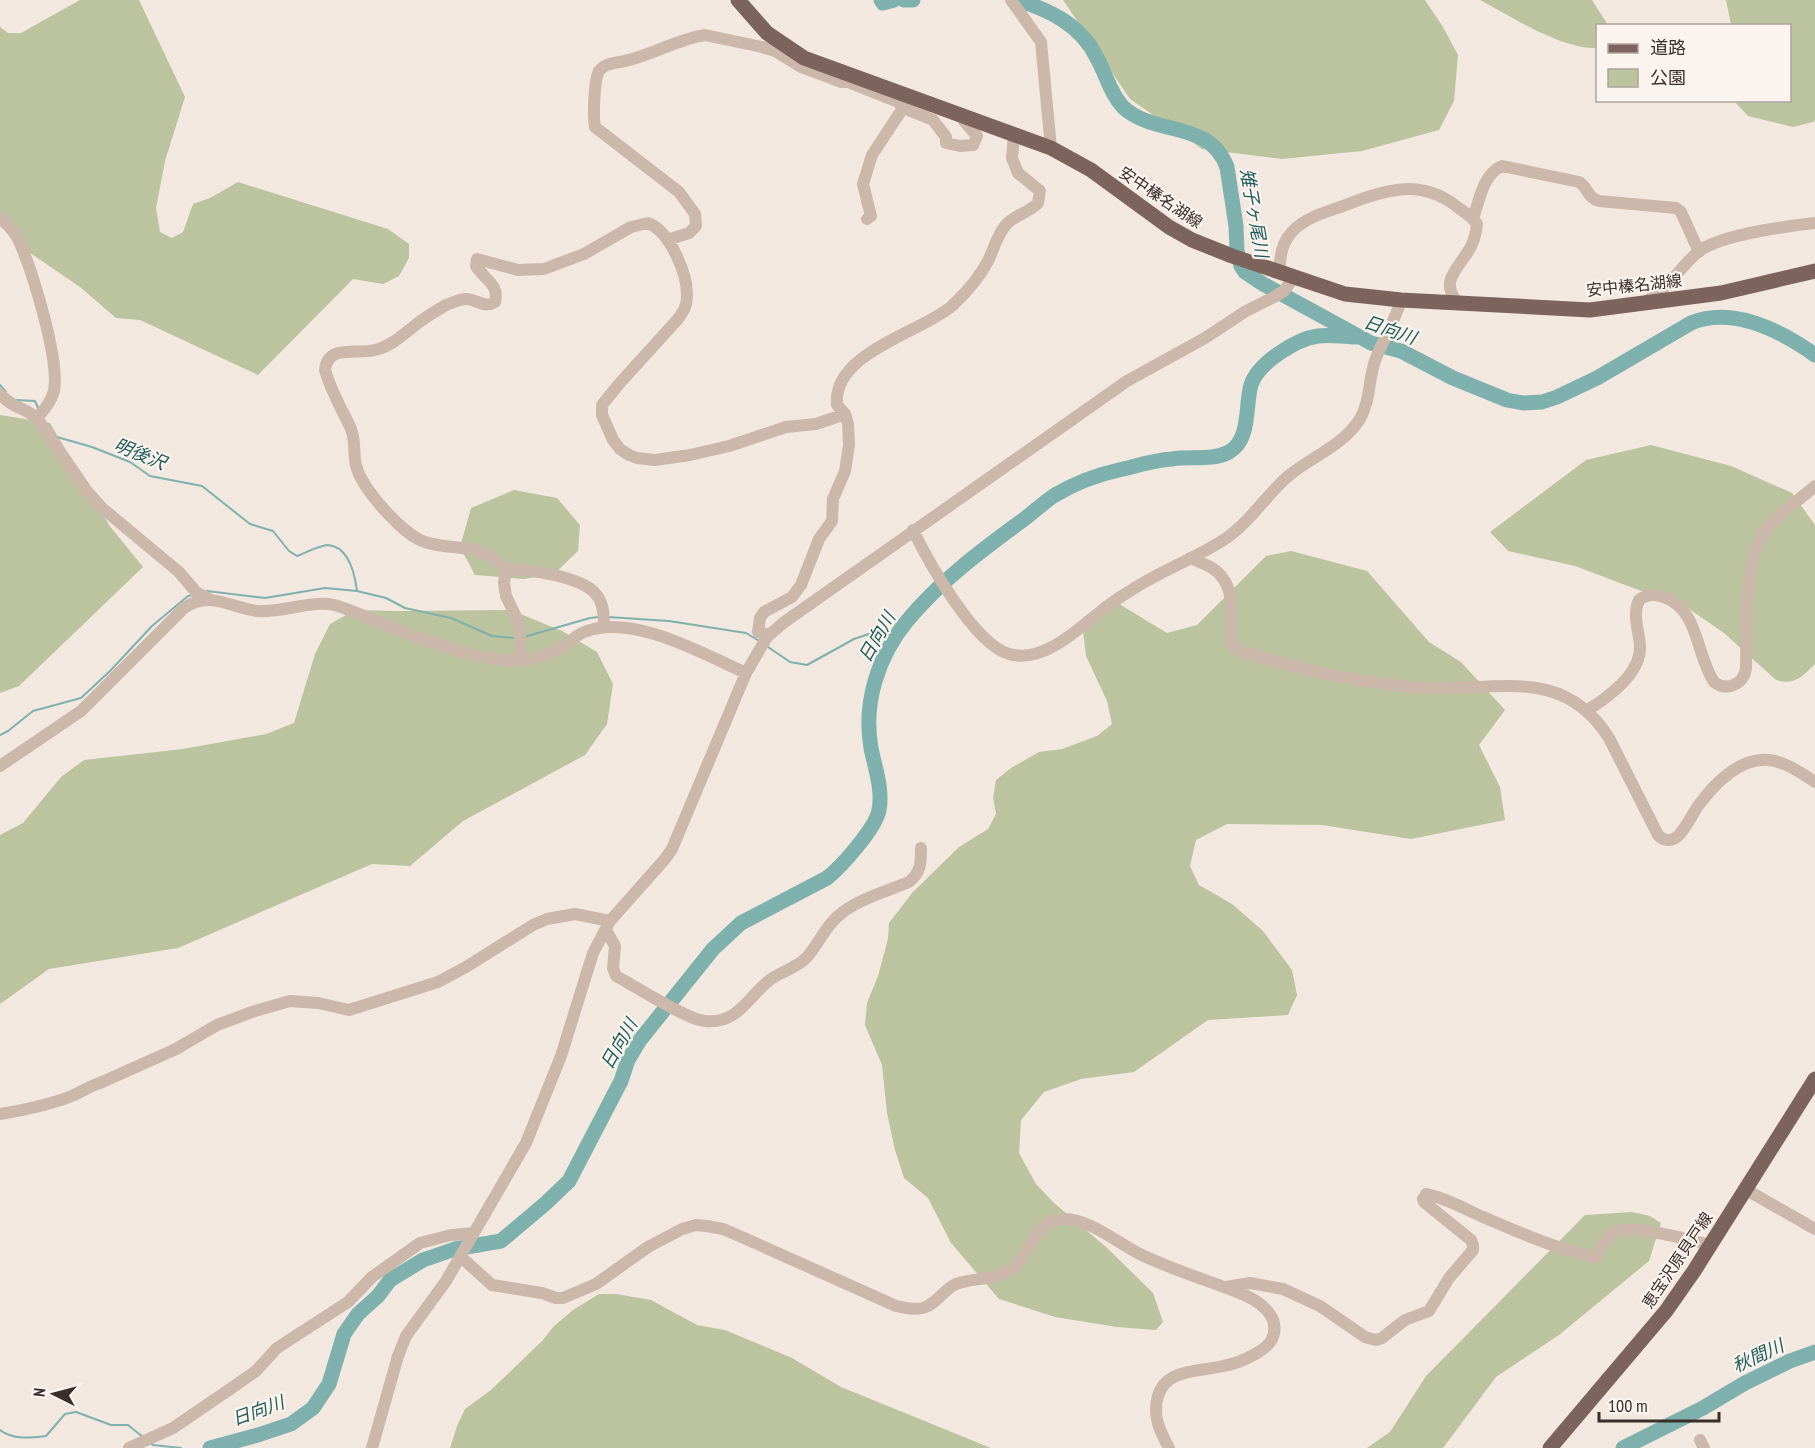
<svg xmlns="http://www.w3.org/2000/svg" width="1815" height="1448" font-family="'PT Sans Narrow','Noto Sans JP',sans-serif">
	<rect width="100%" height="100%" fill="#f3e8e0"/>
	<path fill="#bbc39f" d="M 80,0 L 139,0 L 185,97 L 165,161 L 156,208 L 160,232 L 172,238 L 183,232 L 193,204 L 210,198 L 238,182 L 388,229 L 409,244 L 409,258 L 399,276 L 383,284 L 353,279 L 258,375 L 140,320 L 116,318 L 80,287 L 20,246 L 0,223 L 0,27 L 8,33 L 21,33 Z
		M 1063,0 L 1425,0 L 1443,27 L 1458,55 L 1454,101 L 1439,130 L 1362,151 L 1282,159 L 1202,149 L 1130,99 Z
		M 1480,0 L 1592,0 L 1608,25 L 1598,26 L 1597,48 C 1561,49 1512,17 1480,0 Z
		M 1726,0 L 1815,0 L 1815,120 L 1813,122 L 1793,127 L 1748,116 L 1734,101 L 1790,100 L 1790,26 L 1731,25 Z
		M 0,415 L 50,423 L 109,525 L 143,567 L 19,686 L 0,693 Z
		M 1651,445 L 1731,466 L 1792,493 L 1815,525 L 1815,664 C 1803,676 1794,686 1776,680 L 1724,633 L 1689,609 L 1575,566 L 1508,551 L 1490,532 L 1586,460 Z
		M 514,490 L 557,498 L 580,525 L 578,551 L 554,574 L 524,579 L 475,575 L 460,547 L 471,508 Z
		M 1291,551 L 1367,571 L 1429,642 L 1461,662 L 1505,710 L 1479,745 L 1500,787 L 1505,820 L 1411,839 L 1322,825 L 1227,824 L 1196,840 L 1190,866 L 1199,885 L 1232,904 L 1263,931 L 1292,970 L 1297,995 L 1288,1015 L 1208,1020 L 1134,1072 L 1081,1079 L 1044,1092 L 1021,1120 L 1019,1153 L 1036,1184 L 1053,1202 L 1106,1247 L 1153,1293 L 1163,1322 L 1156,1330 L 1117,1327 L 1055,1317 L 999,1299 L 951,1243 L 928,1198 L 904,1178 L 895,1150 L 887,1113 L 882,1065 L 865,1025 L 867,1003 L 878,976 L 888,939 L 889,923 L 912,893 L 959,847 L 988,829 L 996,814 L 993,798 L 996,780 L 1011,768 L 1039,752 L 1062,749 L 1097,736 L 1112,724 L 1107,701 L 1086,656 L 1083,631 L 1111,599 L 1167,633 L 1197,625 L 1266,556 Z
		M 355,610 L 397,611 L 511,610 L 562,631 L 597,652 L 613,684 L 607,724 L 585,755 L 463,821 L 410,866 L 372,864 L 178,948 L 49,969 L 0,1004 L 0,835 L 23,823 L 61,777 L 84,760 L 183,749 L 266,734 L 294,723 L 315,654 L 330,624 Z
		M 1632,1212 L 1650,1216 L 1661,1223 L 1649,1261 L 1559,1335 L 1496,1377 L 1443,1448 L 1367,1448 L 1390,1432 L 1426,1376 L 1585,1215 Z
		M 599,1294 L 616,1294 L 651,1300 L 697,1325 L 725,1330 L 792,1358 L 841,1387 L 991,1448 L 450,1448 L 457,1426 L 465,1409 L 491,1390 L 542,1341 L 554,1326 L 573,1310 Z"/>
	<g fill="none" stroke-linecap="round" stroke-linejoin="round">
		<path stroke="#7eb1ad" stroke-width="2" d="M 0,385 L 6,392
			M 17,400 L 35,401 L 39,410
			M 57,437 L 92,447 L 130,462 L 150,476 L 202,486 L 250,524 L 273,531 L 289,551 L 297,556 C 305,553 320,545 328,545 C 349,547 355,575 357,591
			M 207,591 L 265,598 L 325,588 L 357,591 L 386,598 L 405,608 L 451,618 L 492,636 L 515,638
			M 608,617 L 669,621 L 746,633 L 761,642
			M 524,637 L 590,618 L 599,617
			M 768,647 L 790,662 L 807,665 L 854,639 L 869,634 L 896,635
			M 0,735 L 8,731 L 33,711 L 81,698 L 110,671 L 152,626 L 188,596 L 193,595
			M 0,1430 C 13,1440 30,1438 46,1436 L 65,1414 L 76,1412 L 111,1425 L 128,1425 L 143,1437
			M 150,1443 L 153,1445 L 181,1448"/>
		<path stroke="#7eb1ad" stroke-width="15" d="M 881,0 L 883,3 L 894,0
			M 904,0 L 913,0
			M 1017,0 C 1050,10 1081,25 1097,58 C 1106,74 1110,93 1123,107 C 1155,137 1209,119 1227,167 L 1236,226 L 1237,251 L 1241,266 L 1245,272 L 1263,284 L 1371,343 L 1401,351 L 1453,378 L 1507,400 L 1523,403 L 1542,402 L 1557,397 L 1597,378 L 1691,323 C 1733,306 1781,331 1815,355
			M 210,1448 L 258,1435 L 291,1424 L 313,1408 L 329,1384 L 344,1334 L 358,1314 L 378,1296 L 390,1280 L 423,1260 L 455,1249 L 501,1241 L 546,1203 L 569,1181 L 621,1081 L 628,1060 L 640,1040 L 713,949 L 741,923 L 827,878 C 841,867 876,828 879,810 C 883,790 875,768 871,748 C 863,703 878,656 907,621 C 940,581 982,550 1023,520 C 1034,512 1044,502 1055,495 C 1075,483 1100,474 1123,469 C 1139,465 1155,460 1172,459 C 1191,456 1212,461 1229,452 C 1251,440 1245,405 1251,385 C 1258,363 1296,339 1318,336 C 1331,334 1346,337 1359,337
			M 1623,1448 L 1703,1408 L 1745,1383 L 1790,1361 L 1815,1352"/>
		<path stroke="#ccb7ab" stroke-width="12" d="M 1011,0 L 1041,42 L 1051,148
			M 848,82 L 898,102 L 903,108 L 872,155 L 863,184 L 871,216 L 867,219
			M 903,108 L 933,120 L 946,137 L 946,143 L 960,146 L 973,145 L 977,136 L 964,121 L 964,116
			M 0,218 C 7,224 14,231 18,239 C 32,269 60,360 54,391 C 51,402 44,410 37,418
			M 1473,219 C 1479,201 1483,174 1502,166 L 1579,182 C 1588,187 1587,198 1599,201 L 1676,208 L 1681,212 L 1699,252
			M 667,240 L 689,233 L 696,226 L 695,214 L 679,192 L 595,127 C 593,117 594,80 599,71 C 605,63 615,63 625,61 C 652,55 678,39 705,35 L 762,47 L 775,51 L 801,67 L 841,82 L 848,82 L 852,75
			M 1279,272 C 1280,260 1281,247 1288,237 C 1300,219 1323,213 1343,206 C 1383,191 1418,177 1456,206 C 1464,212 1472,216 1477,224 C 1476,236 1472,247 1465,256 C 1454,273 1441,283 1458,303
			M 1645,304 C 1651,296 1659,293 1666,286 C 1677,275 1686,262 1698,252 C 1718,235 1788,226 1815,223
			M 0,394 C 12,408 24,407 37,418 L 86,490 L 102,508 L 179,572 L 196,592 L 210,599
			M 913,530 C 928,561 974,644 1009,654 C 1023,658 1039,654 1052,647 C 1070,638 1084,624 1100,612 C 1110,603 1122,596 1133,589 C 1163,570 1196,558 1225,539 C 1249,523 1265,497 1286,478 C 1310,457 1342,447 1360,419 C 1371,400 1368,378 1376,358 C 1384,338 1395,321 1401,300
			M 1190,558 C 1197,561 1205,564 1212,568 C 1238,584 1230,617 1231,643 L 1237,649 L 1242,651 C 1297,670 1354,681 1412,687 C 1487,695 1560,660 1609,738 L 1658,835 C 1663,841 1671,842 1678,836 C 1686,828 1692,815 1698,806 C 1714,784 1740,757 1769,760 C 1786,762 1801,773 1815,782
			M 506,569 L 504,583 L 506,596 L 519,623 L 521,659
			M 604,626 C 604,613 603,600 593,591 C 576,576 528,569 506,569 C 500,565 494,558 488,555 C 469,545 445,549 425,542 C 404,536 360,487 356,465 C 353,453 356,441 351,429 C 342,409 331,392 325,370 C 328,343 358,355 375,350 C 392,346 405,333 418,323 C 427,316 436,311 446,305 C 452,303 459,299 466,299 C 477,299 484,309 495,302 C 500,285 484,279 476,266 L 477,259 L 518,270 L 544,269 L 584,254 L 631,227 L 648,223 C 670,231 688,275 687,297 C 687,306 683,312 678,319 L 619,384 L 602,405 L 602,415 L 613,440 L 620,449 L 629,455 L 637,458 L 655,460 L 690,455 L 729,446 L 786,427 L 816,424 L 845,414
			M 769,635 L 758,632 L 760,618 L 764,612 L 792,597 L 801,585 L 819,539 L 832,521 L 833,499 L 845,471 L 849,445 L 848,424 L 845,414 L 837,405 C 832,353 920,333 952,306 C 967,292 980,277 989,259 C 994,248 997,236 1005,226 C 1013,215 1029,213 1038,203 L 1040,191 L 1018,173 L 1012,158 L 1014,134
			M 1588,710 C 1608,697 1641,674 1640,646 C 1639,630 1632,616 1639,600 C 1646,594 1653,594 1661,596 C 1700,608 1695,654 1714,682 C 1727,692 1744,684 1746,668 C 1747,631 1743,565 1763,534 C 1776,515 1798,501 1815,486
			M 0,766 L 81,711 L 184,608 C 211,590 230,608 257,611 C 282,613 311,600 334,605 C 356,611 377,622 398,630 C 431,643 468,656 503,660 C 525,663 550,656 568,643 C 574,638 579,633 587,631 C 634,614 703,654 746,673
			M 606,930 L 615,946 L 613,968 L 616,976 C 635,986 687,1020 705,1021 C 738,1025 749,995 771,979 C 783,971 796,968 806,958 C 820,943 826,924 843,912 C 862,898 887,891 909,882 C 921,872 921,863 921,848
			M 0,1114 C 24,1110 51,1105 74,1095 C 83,1091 90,1086 100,1083 L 176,1049 L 217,1025 L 255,1011 L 290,1001 L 318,1003 L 349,1010 L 438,982 L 466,967 L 533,925 L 547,919 L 575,914 L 610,921
			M 1745,1189 L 1815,1229
			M 461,1257 L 492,1285 L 542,1293 L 556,1298 L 563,1298 L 596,1284 L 648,1247 L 682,1229 L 696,1225 L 707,1226 L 723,1229 L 744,1238 L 896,1306 C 905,1308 914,1310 923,1308 C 937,1304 944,1289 956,1284 C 975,1277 996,1281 1013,1268 C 1032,1253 1033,1220 1062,1219 C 1088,1217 1120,1245 1144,1256 C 1174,1270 1206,1280 1237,1292 C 1257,1299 1284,1316 1271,1341 C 1268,1346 1262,1350 1257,1353 C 1247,1359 1235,1364 1223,1366 C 1200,1372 1166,1368 1158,1396 C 1152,1416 1160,1431 1169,1448
			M 1226,1287 L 1250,1283 L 1283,1289 L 1320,1306 L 1365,1337 L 1376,1340 L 1382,1338 L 1405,1320 L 1429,1311 L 1449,1278 L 1473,1250 L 1473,1245 L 1471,1240 L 1424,1202 L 1423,1199 L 1426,1194 C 1446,1198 1465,1209 1483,1217 C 1518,1232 1556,1249 1594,1257 L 1597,1256 C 1601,1247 1604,1238 1613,1233 C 1631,1223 1689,1240 1710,1245
			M 1700,1440 L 1704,1448
			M 129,1448 L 173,1428 L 236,1385 L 256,1371 L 277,1348 L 348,1302 L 372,1277 L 420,1243 L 451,1235 L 474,1233
			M 372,1448 L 398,1356 L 406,1336 L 446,1281 L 526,1143 L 561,1056 L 593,953 L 610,921 L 665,859 L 672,849 L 746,673 L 767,637 L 783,623 L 1127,381 L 1205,338 L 1246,311 L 1274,297 L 1284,291 L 1294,277"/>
		<path stroke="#7c635c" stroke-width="15" d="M 738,0 L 767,33 L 804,58 L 1051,148 L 1091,170 L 1169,227 L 1192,240 L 1232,256 L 1345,294 L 1401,300 L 1590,310 L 1721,293 L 1815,271
			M 1550,1448 L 1666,1311 L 1694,1271 L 1815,1079"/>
	</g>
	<g text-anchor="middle" stroke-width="4.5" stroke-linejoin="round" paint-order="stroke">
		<g font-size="16" fill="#3a2e2a" stroke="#fbf3ed">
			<text transform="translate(1161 197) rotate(34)" y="6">安中榛名湖線</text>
			<text transform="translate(1634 285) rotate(-6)" y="6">安中榛名湖線</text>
			<text transform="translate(1677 1260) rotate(-56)" y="6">恵宝沢原貝戸線</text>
		</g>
		<g font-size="18" font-style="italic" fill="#1f5c59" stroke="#fbf3ed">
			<text transform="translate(1254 213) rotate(80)" y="6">雉子ヶ尾川</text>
			<text transform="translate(1390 330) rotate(19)" y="6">日向川</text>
			<text transform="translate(140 454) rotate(22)" y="6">明後沢</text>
			<text transform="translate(877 637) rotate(-60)" y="6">日向川</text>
			<text transform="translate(619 1044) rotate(-60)" y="6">日向川</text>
			<text transform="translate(1758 1356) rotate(-25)" y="6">秋間川</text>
			<text transform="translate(258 1411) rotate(-20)" y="6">日向川</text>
		</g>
	</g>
	<rect x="1596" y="24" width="195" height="78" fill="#fbf3ed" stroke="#aea49f" stroke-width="1.5"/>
	<rect x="1608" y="44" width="30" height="9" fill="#7c635c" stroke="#aea49f" stroke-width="1.5"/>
	<text x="1650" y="54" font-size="18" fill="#3a2e2a">道路</text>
	<rect x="1608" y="69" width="30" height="18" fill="#bbc39f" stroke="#aea49f" stroke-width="1.5"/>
	<text x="1650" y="84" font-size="18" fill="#3a2e2a">公園</text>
	<g transform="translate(54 1394) rotate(276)" stroke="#fbf3ed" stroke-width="4.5" paint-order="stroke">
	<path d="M0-4.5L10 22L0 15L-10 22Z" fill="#3a2e2a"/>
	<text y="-9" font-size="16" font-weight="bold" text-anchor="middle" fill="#3a2e2a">N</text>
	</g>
	<path d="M1599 1412v9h120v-9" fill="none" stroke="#3a2e2a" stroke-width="3"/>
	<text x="1608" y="1412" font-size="18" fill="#3a2e2a" stroke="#fbf3ed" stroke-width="4.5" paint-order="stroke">100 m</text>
</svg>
